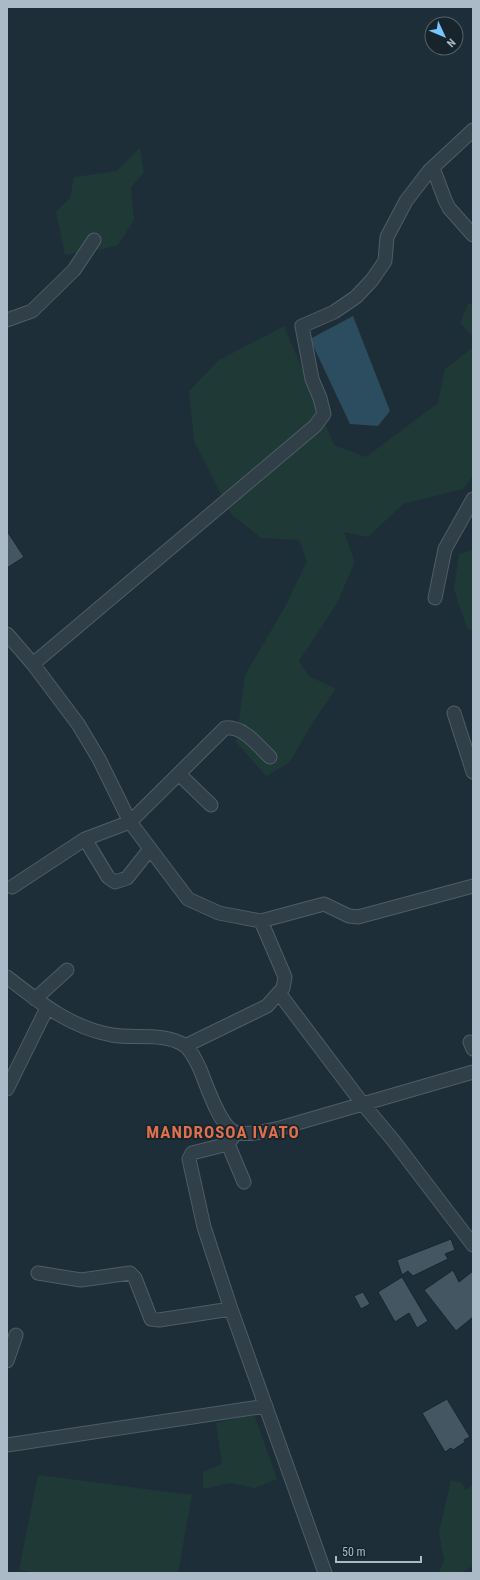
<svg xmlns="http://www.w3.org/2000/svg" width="480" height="1580" font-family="'Roboto Condensed',sans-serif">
	<rect width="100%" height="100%" fill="#1d2e38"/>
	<path fill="#1f3937" d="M 140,148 L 144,173 L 131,187 L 134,220 L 118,245 L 103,249 L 65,255 L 56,212 L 70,198 L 74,177 L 117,171 Z
		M 468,304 L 473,304 L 473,337 L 460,323 Z
		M 284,326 L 334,445 L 366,457 L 438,403 L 445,369 L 473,347 L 473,476 L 463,489 L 403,504 L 368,537 L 344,532 L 355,562 L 337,603 L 299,661 L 309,676 L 336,689 L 315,719 L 289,763 L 266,776 L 236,742 L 245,675 L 285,607 L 307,561 L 299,540 L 261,538 L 231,514 L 194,441 L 189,391 L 219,360 Z
		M 473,550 L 473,632 L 467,628 L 454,589 L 459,554 Z
		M 254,1414 L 277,1479 L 255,1488 L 230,1483 L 203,1489 L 203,1472 L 222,1464 L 216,1423 Z
		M 38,1475 L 192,1495 L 178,1573 L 37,1573 L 19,1570 Z
		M 451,1480 L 462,1483 L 466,1490 L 473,1484 L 473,1566 L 461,1573 L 439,1573 L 444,1560 L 439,1533 Z"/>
	<path fill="#2c4c5f" d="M 353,316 L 390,411 L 378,426 L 350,424 L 310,339 Z"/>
	<path fill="#435662" stroke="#18262e" d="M 7,531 L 24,557 L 7,568 Z
		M 451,1239 L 455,1250 L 445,1254 L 448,1259 L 413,1276 L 408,1271 L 402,1275 L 397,1260 Z
		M 453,1270 L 459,1282 L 473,1271 L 473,1317 L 456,1331 L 424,1290 Z
		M 402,1277 L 428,1321 L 417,1328 L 409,1313 L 395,1322 L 378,1292 Z
		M 363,1292 L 370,1304 L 361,1309 L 354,1296 Z
		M 447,1399 L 470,1437 L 464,1440 L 465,1442 L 453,1450 L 451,1448 L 445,1452 L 422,1413 Z"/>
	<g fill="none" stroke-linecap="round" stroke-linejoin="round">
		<g stroke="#4e5d67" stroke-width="15">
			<path id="minor" d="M 433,168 L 445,200 L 449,208 L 473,235
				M 7,320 L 32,311 L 74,270 L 94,240
				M 435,598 L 445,549 L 473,499
				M 7,634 L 33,664
				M 454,713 L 473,772
				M 270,757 C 258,746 244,726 225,728 L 130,822 L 99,759 L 78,724 L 33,664 L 315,426 L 324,414 L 320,398 L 312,379 L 302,326 L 334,312 L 356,297 L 372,280 L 385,261 L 387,237 L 406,201 L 429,171 L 473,130
				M 179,774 L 211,805
				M 85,839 L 108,877 L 115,882 L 127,878 L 150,849
				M 12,887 L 85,839 L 130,822 L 188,899 L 219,913 L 261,921 L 324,904 L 349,916 L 358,917 L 473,886
				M 7,977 C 39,1002 71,1028 112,1035 C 135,1039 163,1032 184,1045 C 191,1050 195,1059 199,1067 C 206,1082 220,1131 238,1133 C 252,1135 266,1131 280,1128 L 473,1072
				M 279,993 L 362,1103 L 393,1140 L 473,1245
				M 35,999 L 67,970
				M 470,1042 L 473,1049
				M 185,1046 L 267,1006 L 283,988 L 285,977 L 261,921
				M 7,1089 L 47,1008
				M 236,1133 L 228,1144 L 192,1153 L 189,1159 L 204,1227 L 231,1309 L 325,1573
				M 228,1144 L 244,1182
				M 38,1273 L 81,1280 L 130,1273 L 135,1278 L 151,1319 L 159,1320 L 231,1309
				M 7,1361 L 16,1335
				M 7,1445 L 266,1406"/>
		</g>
		<use href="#minor" stroke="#313f48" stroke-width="13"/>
	</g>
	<g text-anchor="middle" stroke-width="3.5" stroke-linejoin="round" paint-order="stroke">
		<g font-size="17" font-weight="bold" letter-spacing="1" fill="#de704d" stroke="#17242c">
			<text x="223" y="1138">MANDROSOA IVATO</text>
		</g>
	</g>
	<rect width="480" height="1580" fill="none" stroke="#aabac6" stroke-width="16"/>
	<g transform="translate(444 36) rotate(134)"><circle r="19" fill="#17242c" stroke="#52606a"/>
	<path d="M0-3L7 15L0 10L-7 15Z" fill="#76c6ff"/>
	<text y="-6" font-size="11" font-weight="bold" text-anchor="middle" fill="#aabac6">N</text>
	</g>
	<path d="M336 1556v6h85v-6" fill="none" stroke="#aabac6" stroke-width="2"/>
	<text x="342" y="1556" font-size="12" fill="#aabac6" stroke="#17242c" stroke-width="3" paint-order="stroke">50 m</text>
</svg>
